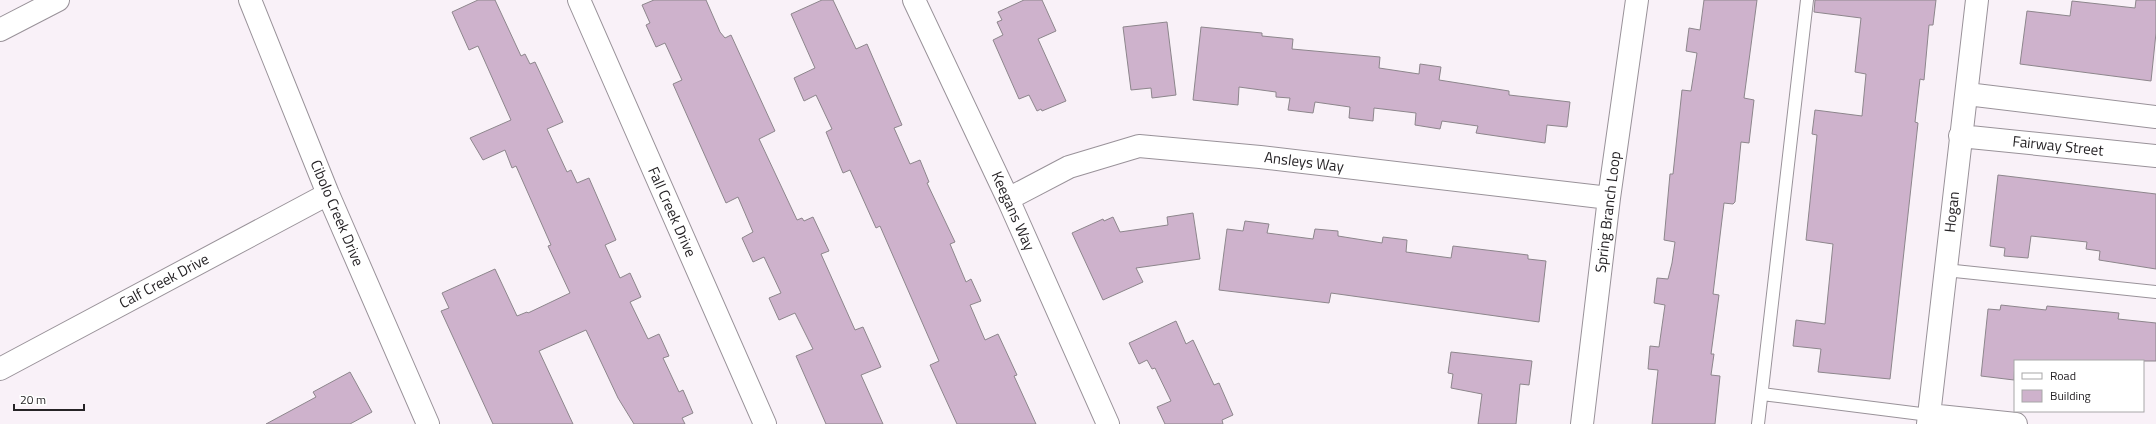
<svg xmlns="http://www.w3.org/2000/svg" width="2156" height="424" font-family="'Titillium Web',sans-serif">
	<rect width="100%" height="100%" fill="#f9f1f8"/>
	<path fill="#ceb2cc" stroke="#8d868c" d="M 478,0 L 495,0 L 521,56 L 525,54 L 530,64 L 535,62 L 563,122 L 547,129 L 567,172 L 571,170 L 577,183 L 589,178 L 616,240 L 605,245 L 620,278 L 630,273 L 641,297 L 630,302 L 648,339 L 659,334 L 669,356 L 663,358 L 679,392 L 683,390 L 693,413 L 682,418 L 685,424 L 634,424 L 618,398 L 586,330 L 539,351 L 573,424 L 493,424 L 441,311 L 449,308 L 442,293 L 495,269 L 517,316 L 527,312 L 528,313 L 570,293 L 548,246 L 551,245 L 516,166 L 512,168 L 505,150 L 483,160 L 470,138 L 511,120 L 478,46 L 469,50 L 452,12 Z
		M 654,0 L 706,0 L 720,32 L 725,38 L 731,35 L 775,131 L 759,139 L 797,220 L 802,218 L 804,221 L 813,217 L 829,251 L 821,254 L 855,330 L 863,327 L 881,367 L 861,375 L 883,424 L 826,424 L 796,356 L 813,349 L 795,313 L 779,320 L 769,298 L 781,293 L 764,257 L 753,262 L 742,238 L 753,232 L 738,197 L 726,203 L 673,84 L 682,80 L 665,43 L 656,47 L 646,25 L 650,23 L 642,5 Z
		M 822,0 L 833,0 L 856,49 L 867,44 L 902,125 L 894,128 L 910,164 L 920,160 L 929,182 L 927,183 L 955,242 L 950,244 L 966,282 L 971,279 L 981,301 L 970,305 L 985,340 L 998,334 L 1017,375 L 1014,376 L 1036,424 L 957,424 L 930,365 L 939,361 L 880,226 L 876,228 L 850,170 L 843,173 L 826,132 L 832,129 L 816,95 L 804,101 L 794,78 L 815,68 L 791,14 Z
		M 1024,0 L 1042,0 L 1056,31 L 1038,39 L 1066,101 L 1042,111 L 1041,109 L 1037,111 L 1029,95 L 1019,99 L 993,40 L 1003,35 L 997,22 L 1002,20 L 998,12 Z
		M 1704,0 L 1757,0 L 1744,98 L 1754,100 L 1749,143 L 1741,142 L 1735,202 L 1733,204 L 1724,203 L 1713,294 L 1719,295 L 1711,354 L 1714,354 L 1711,375 L 1720,376 L 1715,424 L 1652,424 L 1658,370 L 1648,369 L 1650,346 L 1659,347 L 1665,305 L 1654,303 L 1657,278 L 1668,279 L 1672,263 L 1675,242 L 1664,240 L 1670,174 L 1673,174 L 1682,90 L 1691,91 L 1697,53 L 1686,51 L 1689,28 L 1700,30 Z
		M 1815,0 L 1936,0 L 1933,25 L 1929,25 L 1924,80 L 1920,79 L 1915,122 L 1918,123 L 1890,379 L 1818,372 L 1821,349 L 1793,346 L 1796,320 L 1825,324 L 1833,244 L 1806,240 L 1817,135 L 1812,134 L 1815,110 L 1862,116 L 1866,74 L 1855,72 L 1861,18 L 1814,12 Z
		M 2136,0 L 2156,0 L 2156,33 L 2151,81 L 2020,64 L 2027,11 L 2070,16 L 2072,1 L 2135,8 Z
		M 1167,22 L 1176,95 L 1152,98 L 1151,88 L 1131,90 L 1123,27 Z
		M 1201,27 L 1262,33 L 1262,36 L 1293,39 L 1292,49 L 1380,57 L 1379,68 L 1419,74 L 1420,64 L 1441,67 L 1439,80 L 1509,91 L 1509,95 L 1570,102 L 1567,127 L 1547,125 L 1545,143 L 1476,133 L 1478,126 L 1442,121 L 1440,129 L 1415,125 L 1416,113 L 1374,108 L 1373,121 L 1349,118 L 1350,107 L 1315,102 L 1313,113 L 1288,110 L 1290,98 L 1276,97 L 1276,92 L 1239,87 L 1238,105 L 1193,100 Z
		M 1998,175 L 2156,194 L 2156,269 L 2099,260 L 2100,251 L 2086,249 L 2087,242 L 2031,236 L 2028,258 L 2004,256 L 2005,248 L 1990,246 Z
		M 1193,213 L 1200,259 L 1136,268 L 1143,282 L 1103,300 L 1072,233 L 1103,219 L 1104,221 L 1113,217 L 1120,232 L 1168,225 L 1167,217 Z
		M 1245,221 L 1269,224 L 1267,233 L 1313,239 L 1315,229 L 1338,231 L 1338,236 L 1382,243 L 1383,237 L 1407,240 L 1406,252 L 1451,258 L 1453,246 L 1528,255 L 1528,259 L 1546,261 L 1539,322 L 1331,293 L 1329,303 L 1219,290 L 1227,229 L 1243,231 Z
		M 2001,305 L 2046,310 L 2047,306 L 2119,313 L 2118,319 L 2156,323 L 2156,361 L 2015,361 L 2014,380 L 1981,376 L 1988,309 L 2000,310 Z
		M 1176,321 L 1186,344 L 1193,340 L 1214,385 L 1219,383 L 1233,415 L 1222,420 L 1223,424 L 1165,424 L 1157,407 L 1171,401 L 1155,368 L 1152,369 L 1147,360 L 1139,364 L 1129,343 Z
		M 1451,352 L 1532,361 L 1529,385 L 1520,384 L 1516,424 L 1478,424 L 1482,394 L 1451,388 L 1453,374 L 1448,373 Z
		M 350,372 L 372,412 L 350,424 L 266,424 L 316,397 L 313,392 Z"/>
	<g fill="none" stroke-linecap="round" stroke-linejoin="round">
		<g stroke="#999299" stroke-width="14">
			<path id="lane" d="M 1945,270 L 2156,292
				M 1762,394 L 1929,415
				M 1758,424 L 1807,0"/>
		</g>
		<g stroke="#999299" stroke-width="24">
			<path id="street" d="M 250,0 L 328,194 L 428,424
				M 579,0 L 765,424
				M 914,0 L 1008,199 L 1108,424
				M 0,30 L 58,0
				M 1967,94 L 2156,117
				M 1960,136 L 2156,156
				M 1008,199 L 1069,167 L 1139,146 L 1260,157 L 1609,198
				M 0,369 L 328,194
				M 1929,415 L 2016,424
				M 1582,424 L 1609,198 L 1637,0
				M 1928,424 L 1977,0"/>
		</g>
		<use href="#lane" stroke="#fff" stroke-width="12"/>
		<use href="#street" stroke="#fff" stroke-width="22"/>
	</g>
	<g text-anchor="middle" stroke-width="3" stroke-linejoin="round" paint-order="stroke">
		<g font-size="15" fill="#262326" stroke="#fff">
			<text transform="translate(2058 146) rotate(6)" y="5">Fairway Street</text>
			<text transform="translate(1304 162) rotate(7)" y="5">Ansleys Way</text>
			<text transform="translate(1013 211) rotate(66)" y="5">Keegans Way</text>
			<text transform="translate(672 212) rotate(66)" y="5">Fall Creek Drive</text>
			<text transform="translate(1608 212) rotate(-83)" y="5">Spring Branch Loop</text>
			<text transform="translate(1952 212) rotate(-84)" y="5">Hogan</text>
			<text transform="translate(337 213) rotate(67)" y="5">Cibolo Creek Drive</text>
			<text transform="translate(164 281) rotate(-28)" y="5">Calf Creek Drive</text>
		</g>
	</g>
	<rect x="2014" y="360" width="130" height="52" fill="#ffffff" stroke="#a8a7a8"/>
	<rect x="2022" y="373" width="20" height="6" fill="#ffffff" stroke="#a8a7a8"/>
	<text x="2050" y="380" font-size="12" fill="#262326">Road</text>
	<rect x="2022" y="390" width="20" height="12" fill="#ceb2cc" stroke="#a8a7a8"/>
	<text x="2050" y="400" font-size="12" fill="#262326">Building</text>
	<path d="M14 404v6h70v-6" fill="none" stroke="#262326" stroke-width="2"/>
	<text x="20" y="404" font-size="12" fill="#262326" stroke="#ffffff" stroke-width="3" paint-order="stroke">20 m</text>
</svg>
